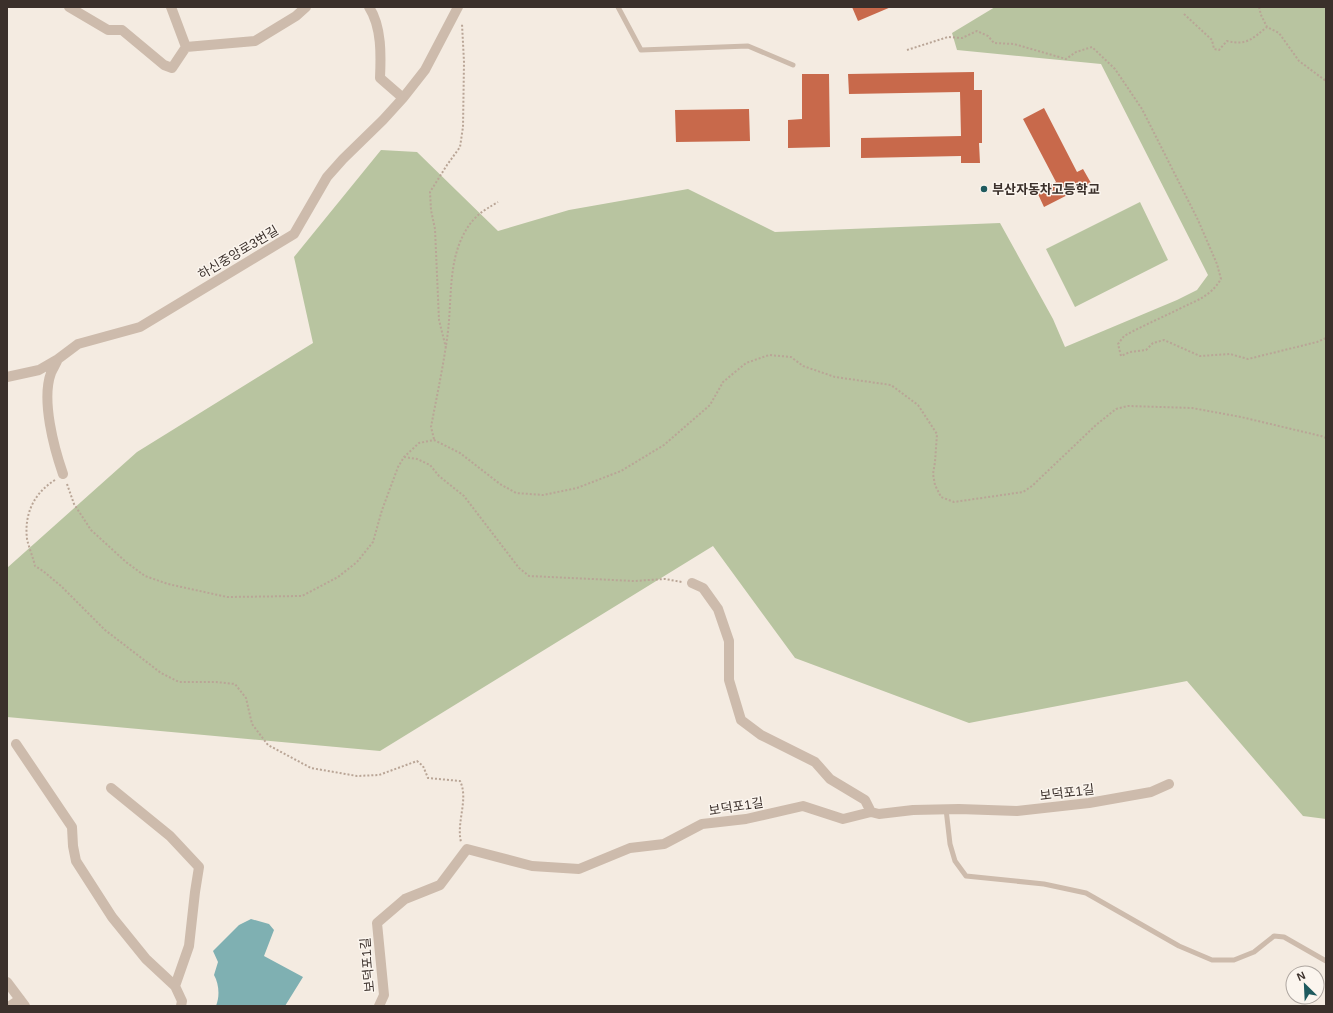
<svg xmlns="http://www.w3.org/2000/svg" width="1333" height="1013" font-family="Arial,'Noto Sans KR',sans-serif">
	<rect width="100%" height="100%" fill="#f4ebe1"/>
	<path fill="#b8c4a0" d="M 995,7 L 1326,7 L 1326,819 L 1303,816 L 1187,681 L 969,723 L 795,658 L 713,546 L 380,751 L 7,717 L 7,568 L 137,452 L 313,343 L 294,257 L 381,150 L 417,152 L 498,231 L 569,210 L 688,189 L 775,232 L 1000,223 L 1053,319 L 1065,347 L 1177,300 L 1197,290 L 1208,275 L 1101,64 L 957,50 L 952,33 Z
		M 1140,202 L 1168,260 L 1075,307 L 1046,249 Z"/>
	<path fill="#7fb0b2" d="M 251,919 L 269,924 L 274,930 L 264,956 L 303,977 L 285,1006 L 216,1006 C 220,996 219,984 214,975 L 218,962 L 213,951 L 239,925 Z"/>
	<path fill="#c8694b" d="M 852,7 L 891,7 L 858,21 Z
		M 974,72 L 974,90 L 982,90 L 982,143 L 979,143 L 980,163 L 961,163 L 961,156 L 861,158 L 861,138 L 961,136 L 960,92 L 849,94 L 848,74 Z
		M 802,74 L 829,74 L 830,147 L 788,148 L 788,120 L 802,119 Z
		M 1044,108 L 1077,172 L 1083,169 L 1091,183 L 1044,207 L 1037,192 L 1056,182 L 1023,119 Z
		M 749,109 L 750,141 L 676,142 L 675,110 Z"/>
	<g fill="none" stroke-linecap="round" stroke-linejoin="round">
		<path stroke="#b9a596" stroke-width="2" stroke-dasharray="2 2" stroke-linecap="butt" d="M 1259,7 L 1261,15 L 1267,27 L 1279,33 L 1299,61 L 1326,81
			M 1184,14 L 1212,40 L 1214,49 L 1219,50 L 1227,41 C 1247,46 1253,38 1267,27
			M 907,50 L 948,37 L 962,38 L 977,31 L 988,36 L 994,43 L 1014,44 L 1066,59 L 1076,52 L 1092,47 L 1115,69 L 1142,109 L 1198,220 L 1217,264 L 1221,279 C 1210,297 1197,300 1179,309 C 1161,318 1142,326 1124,336 L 1118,344 L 1121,356 L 1130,352 L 1146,350 L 1153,343 L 1164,340 L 1200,356 L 1230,354 L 1248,359 L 1317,342 L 1326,338
			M 446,348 L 439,320 L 435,229 L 431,210 L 430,192 L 447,165 L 460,147 L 463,127 L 464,62 L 462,24
			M 434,439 L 431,427 C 437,395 444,363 448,331 C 452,297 448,260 466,230 C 475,215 483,211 498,202
			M 404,457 L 417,459 L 430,465 L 439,476 L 464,496 L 519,568 L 529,576 L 634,581 L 665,579 L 682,582
			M 55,480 C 34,493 24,514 27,539 C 29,548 33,557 35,566 L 43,571 L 61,586 L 105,630 L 161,673 L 179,682 L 216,682 L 235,684 L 246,698 L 252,724 L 268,745 L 311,768 L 357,776 L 379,775 L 417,761 L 423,766 L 428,778 L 460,781 C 469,799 456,822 461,842
			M 67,484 L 74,504 L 91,530 L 126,562 L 145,576 L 168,584 L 227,597 L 302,596 L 338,577 L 357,562 L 373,542 L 382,510 L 398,467 L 404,457 L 419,443 L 434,440 L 460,453 L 500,484 L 516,493 L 543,495 L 577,488 L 621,471 L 664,445 L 710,405 L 723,382 L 746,363 L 769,355 L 791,357 L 803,366 L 835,377 L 891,385 L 918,405 L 937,434 L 935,462 L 933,474 L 935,485 L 941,497 L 954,502 L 1023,492 L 1032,486 L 1096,425 L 1116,409 L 1128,406 L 1192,408 L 1241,417 L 1321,436 L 1326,438"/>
		<path stroke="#cdbbac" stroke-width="5" d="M 618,7 L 641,50 L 748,46 L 793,65
			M 946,809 L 950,844 L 955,861 L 966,876 L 1044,884 L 1086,893 L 1179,946 L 1212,960 L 1234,960 L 1254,952 L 1274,936 L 1284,937 L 1326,961"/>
		<path stroke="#cdbbac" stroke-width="10" d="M 69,7 L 108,30 L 122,30 L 164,65 L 172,68 L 186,47 L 171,7
			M 369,7 C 382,27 381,56 380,78 L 403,98
			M 186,47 L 255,41 L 296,16 L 306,7
			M 58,359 C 56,364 53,368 51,373 C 41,400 54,448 63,474
			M 7,377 L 39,370 L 58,359 L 78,344 L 140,327 L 294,234 L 327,177 L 343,159 L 383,120 L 403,98 L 425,70 L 458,7
			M 692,583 L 703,588 L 718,609 L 729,641 L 729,680 L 741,720 L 761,735 L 815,762 L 830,779 L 865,800 L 871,812
			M 16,744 L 72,827 L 73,846 L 76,861 L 112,917 L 146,959 L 175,986 L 182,1001 L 181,1006
			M 111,788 L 170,836 L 199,867 L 195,892 L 189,946 L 175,986
			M 7,982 L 25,1006
			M 10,1006 L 20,999
			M 379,1006 L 384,995 L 377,923 L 405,899 L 440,885 L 467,849 L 532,866 L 579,869 L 630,848 L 664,844 L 702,824 L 746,819 L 803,806 L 843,819 L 871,812 L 879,814 L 913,810 L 959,809 L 1017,811 L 1089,803 L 1151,792 L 1169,784"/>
	</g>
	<circle fill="#1f5a5e" stroke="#fbf5ee" stroke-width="1.5" cx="984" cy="189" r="4"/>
	<g text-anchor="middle" stroke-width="3" stroke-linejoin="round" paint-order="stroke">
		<g font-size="13" font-weight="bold" fill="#3b302b" stroke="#fbf5ee" text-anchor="start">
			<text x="992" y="194">부산자동차고등학교</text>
		</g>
		<g font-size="13" fill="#3b302b" stroke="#fbf5ee">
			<text transform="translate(238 252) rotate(-31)" y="5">하신중앙로3번길</text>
			<text transform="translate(1067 792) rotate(-7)" y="5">보덕포1길</text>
			<text transform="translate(736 806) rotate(-9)" y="5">보덕포1길</text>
			<text transform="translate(367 965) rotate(-95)" y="5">보덕포1길</text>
		</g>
	</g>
	<rect width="1333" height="1013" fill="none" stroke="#3b302b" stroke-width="16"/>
	<g transform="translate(1305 985) rotate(336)"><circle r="19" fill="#fbf5ee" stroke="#aea6a0"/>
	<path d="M0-3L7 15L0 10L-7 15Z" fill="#1f5a5e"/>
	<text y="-6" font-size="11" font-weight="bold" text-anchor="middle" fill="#3b302b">N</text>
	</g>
</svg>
